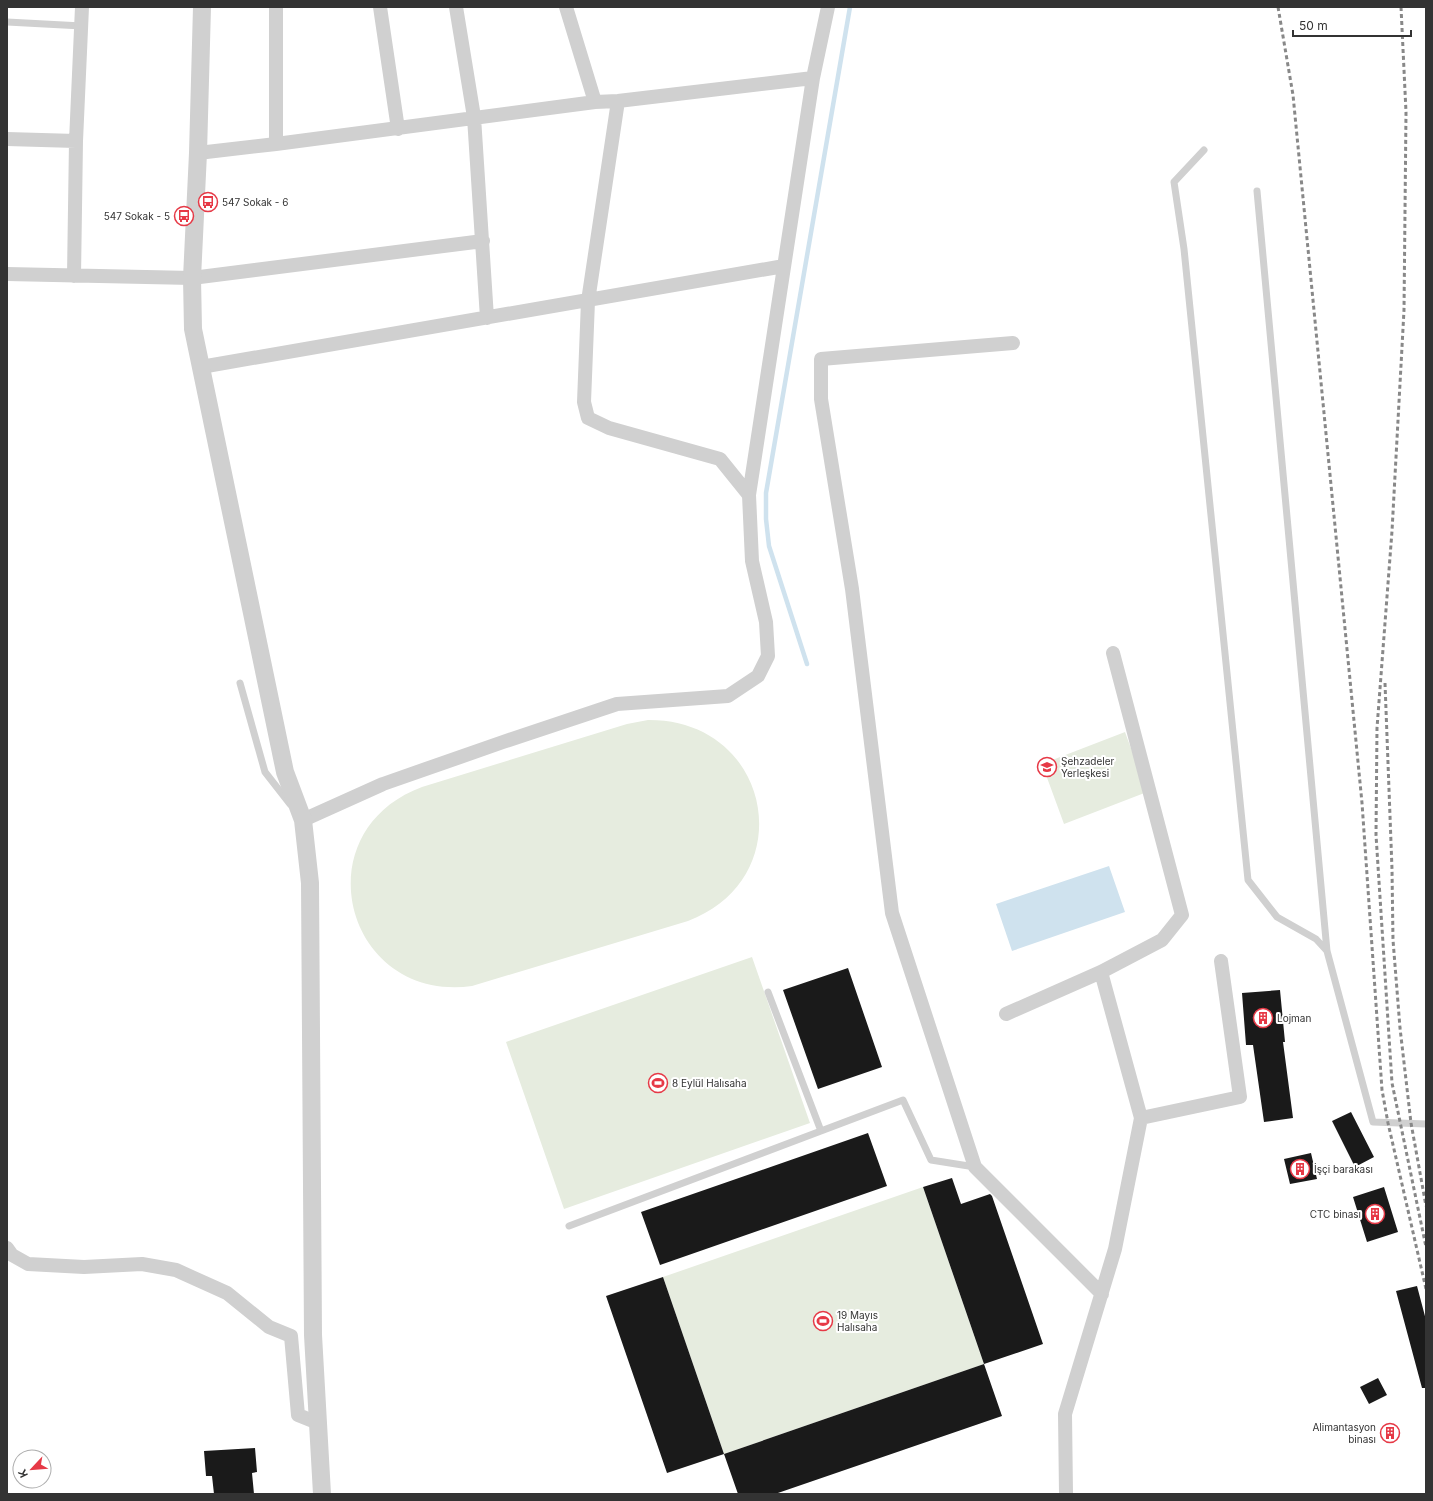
<svg xmlns="http://www.w3.org/2000/svg" width="1433" height="1501" font-family="Inter,sans-serif">
	<rect width="100%" height="100%" fill="#fff"/>
	<path fill="#e6ecdf" d="M 648,720 C 772,719 802,878 688,921 L 472,986 C 345,1003 301,832 422,787 L 627,724 Z
		M 1125,732 L 1147,792 L 1064,824 L 1042,764 Z
		M 752,957 L 810,1123 L 564,1209 L 506,1042 Z
		M 923,1187 L 984,1364 L 724,1454 L 663,1277 Z"/>
	<path fill="#cfe2ee" d="M 1109,866 L 1125,912 L 1012,951 L 996,904 Z"/>
	<g fill="none" stroke-linecap="round" stroke-linejoin="round">
		<path stroke="#cfe2ee" stroke-width="4.5" d="M 807,664 L 769,546 L 766,519 L 766,493 L 850,7"/>
	</g>
	<path fill="#1a1a1a" d="M 848,968 L 882,1067 L 818,1089 L 783,990 Z
		M 1280,990 L 1285,1042 L 1283,1042 L 1293,1118 L 1264,1122 L 1253,1045 L 1246,1045 L 1242,993 Z
		M 1351,1112 L 1374,1157 L 1355,1167 L 1332,1121 Z
		M 868,1133 L 887,1186 L 660,1265 L 641,1212 Z
		M 1311,1153 L 1317,1179 L 1290,1184 L 1284,1159 Z
		M 952,1178 L 961,1204 L 990,1194 L 992,1196 L 1043,1344 L 984,1364 L 923,1187 Z
		M 1384,1187 L 1398,1232 L 1367,1242 L 1353,1197 Z
		M 663,1277 L 724,1454 L 667,1473 L 606,1296 Z
		M 1417,1286 L 1426,1320 L 1426,1388 L 1422,1388 L 1396,1291 Z
		M 984,1364 L 1002,1416 L 775,1494 L 738,1494 L 724,1454 Z
		M 1378,1378 L 1387,1395 L 1369,1404 L 1360,1387 Z
		M 255,1448 L 257,1472 L 252,1473 L 254,1494 L 214,1494 L 212,1476 L 206,1476 L 204,1451 Z"/>
	<g fill="none" stroke-linecap="round" stroke-linejoin="round">
		<path stroke="#d0d0d0" stroke-width="7" d="M 7,22 L 82,26
			M 1204,150 L 1174,182 L 1184,249 L 1248,880 L 1277,917 L 1316,939 L 1327,951
			M 1257,191 L 1327,951 L 1373,1122 L 1426,1124
			M 240,683 L 265,772 L 290,804
			M 768,992 L 821,1131
			M 569,1226 L 903,1100 L 931,1160 L 975,1167"/>
		<path stroke="#d0d0d0" stroke-width="14" d="M 276,7 L 276,144
			M 380,7 L 398,129
			M 456,7 L 474,117 L 487,318
			M 566,7 L 595,102
			M 618,101 L 588,301 L 584,402 L 588,418 L 609,428 L 720,459 L 749,495
			M 7,139 L 76,141
			M 198,153 L 276,144 L 595,102 L 618,101 L 813,78
			M 7,274 L 192,278 L 483,241
			M 74,276 L 76,141 L 82,7
			M 1013,343 L 821,359 L 821,399 L 852,589 L 892,913 L 975,1167 L 1102,1294
			M 201,367 L 784,266
			M 303,820 L 383,784 L 503,742 L 617,704 L 728,696 L 758,676 L 768,656 L 766,622 L 752,561 L 749,495 L 813,78 L 828,7
			M 1006,1014 L 1101,972 L 1162,940 L 1182,915 L 1113,653
			M 1141,1118 L 1240,1097 L 1221,961
			M 7,1248 L 12,1255 L 28,1264 L 84,1267 L 142,1264 L 176,1270 L 227,1293 L 269,1327 L 291,1336 L 298,1415 L 318,1423
			M 1066,1494 L 1065,1414 L 1115,1249 L 1141,1118 L 1101,972"/>
		<path stroke="#d0d0d0" stroke-width="18" d="M 202,7 L 198,153 L 192,278 L 193,329 L 285,772 L 303,820 L 310,883 L 313,1335 L 322,1494"/>
		<path stroke="#888" stroke-width="3" stroke-dasharray="4 3" stroke-linecap="butt" d="M 1278,7 L 1293,95 L 1362,803 L 1382,1090 L 1388,1123 L 1426,1289
			M 1401,7 L 1406,112 L 1404,310 L 1392,531 L 1377,728 L 1376,835 L 1392,1083 L 1426,1247
			M 1385,683 L 1392,869 L 1393,940 L 1400,1028 L 1411,1123 L 1426,1206"/>
	</g>
	<defs>
		<g id="bus-ring" transform="scale(1)"><circle r="9.5" fill="#fff" stroke="#e63946" stroke-width="1.5"/><path d="M-5-6H5V4H4V6H2V4H-2V6H-4V4H-5ZM-3.5-4V0h7V-4ZM-3.5 1.2v1.5H-2V1.2ZM2 1.2v1.5H3.5V1.2Z" fill="#e63946"/></g>
		<g id="university-ring" transform="scale(1)"><circle r="9.5" fill="#fff" stroke="#e63946" stroke-width="1.5"/><path d="M0-5L7-2L0 1L-7-2ZM-4 1L0 2.5L4 1V4Q0 6-4 4Z" fill="#e63946"/></g>
		<g id="building-ring" transform="scale(1)"><circle r="9.5" fill="#fff" stroke="#e63946" stroke-width="1.5"/><path d="M-4-6H4V6H1V3H-1V6H-4ZM-2.5-4.3h1.7v1.8h-1.7ZM.8-4.3h1.7v1.8H.8ZM-2.5-1h1.7V.8h-1.7ZM.8-1h1.7V.8H.8Z" fill="#e63946"/></g>
		<g id="stadium-ring" transform="scale(1)"><circle r="9.5" fill="#fff" stroke="#e63946" stroke-width="1.5"/><path d="M0-5a6.5 5 0 1 0 0 10a6.5 5 0 1 0 0-10ZM-3.5-1.8h7v3.6h-7Z" fill="#e63946"/></g>
	</defs>
	<g fill-rule="evenodd">
		<use href="#bus-ring" x="208" y="202"/>
		<use href="#bus-ring" x="184" y="216"/>
		<use href="#university-ring" x="1047" y="767"/>
		<use href="#building-ring" x="1263" y="1018"/>
		<use href="#stadium-ring" x="658" y="1083"/>
		<use href="#building-ring" x="1300" y="1169"/>
		<use href="#building-ring" x="1375" y="1214"/>
		<use href="#stadium-ring" x="823" y="1321"/>
		<use href="#building-ring" x="1390" y="1433"/>
	</g>
	<g text-anchor="middle" stroke-width="4" stroke-linejoin="round" paint-order="stroke">
		<g font-size="10" fill="#333" stroke="#fff" text-anchor="start">
			<text x="222" y="206">547 Sokak - 6</text>
			<text x="170" y="220" text-anchor="end">547 Sokak - 5</text>
			<text x="1061" y="765">Şehzadeler<tspan x="1061" dy="12">Yerleşkesi</tspan></text>
			<text x="1277" y="1022">Lojman</text>
			<text x="672" y="1087">8 Eylül Halısaha</text>
			<text x="1314" y="1173">İşçi barakası</text>
			<text x="1361" y="1218" text-anchor="end">CTC binası</text>
			<text x="837" y="1319">19 Mayıs<tspan x="837" dy="12">Halısaha</tspan></text>
			<text x="1376" y="1431" text-anchor="end">Alimantasyon<tspan x="1376" dy="12">binası</tspan></text>
		</g>
	</g>
	<rect width="1433" height="1501" fill="none" stroke="#333333" stroke-width="16"/>
	<g transform="translate(32 1469) rotate(244)"><circle r="19" fill="#ffffff" stroke="#adadad"/>
	<path d="M0-3L7 15L0 10L-7 15Z" fill="#e63946"/>
	<text y="-6" font-size="11" font-weight="bold" text-anchor="middle" fill="#333333">K</text>
	</g>
	<path d="M1293 30v6h118v-6" fill="none" stroke="#333333" stroke-width="2"/>
	<text x="1299" y="30" font-size="12" fill="#333333" stroke="#ffffff" stroke-width="3" paint-order="stroke">50 m</text>
</svg>
